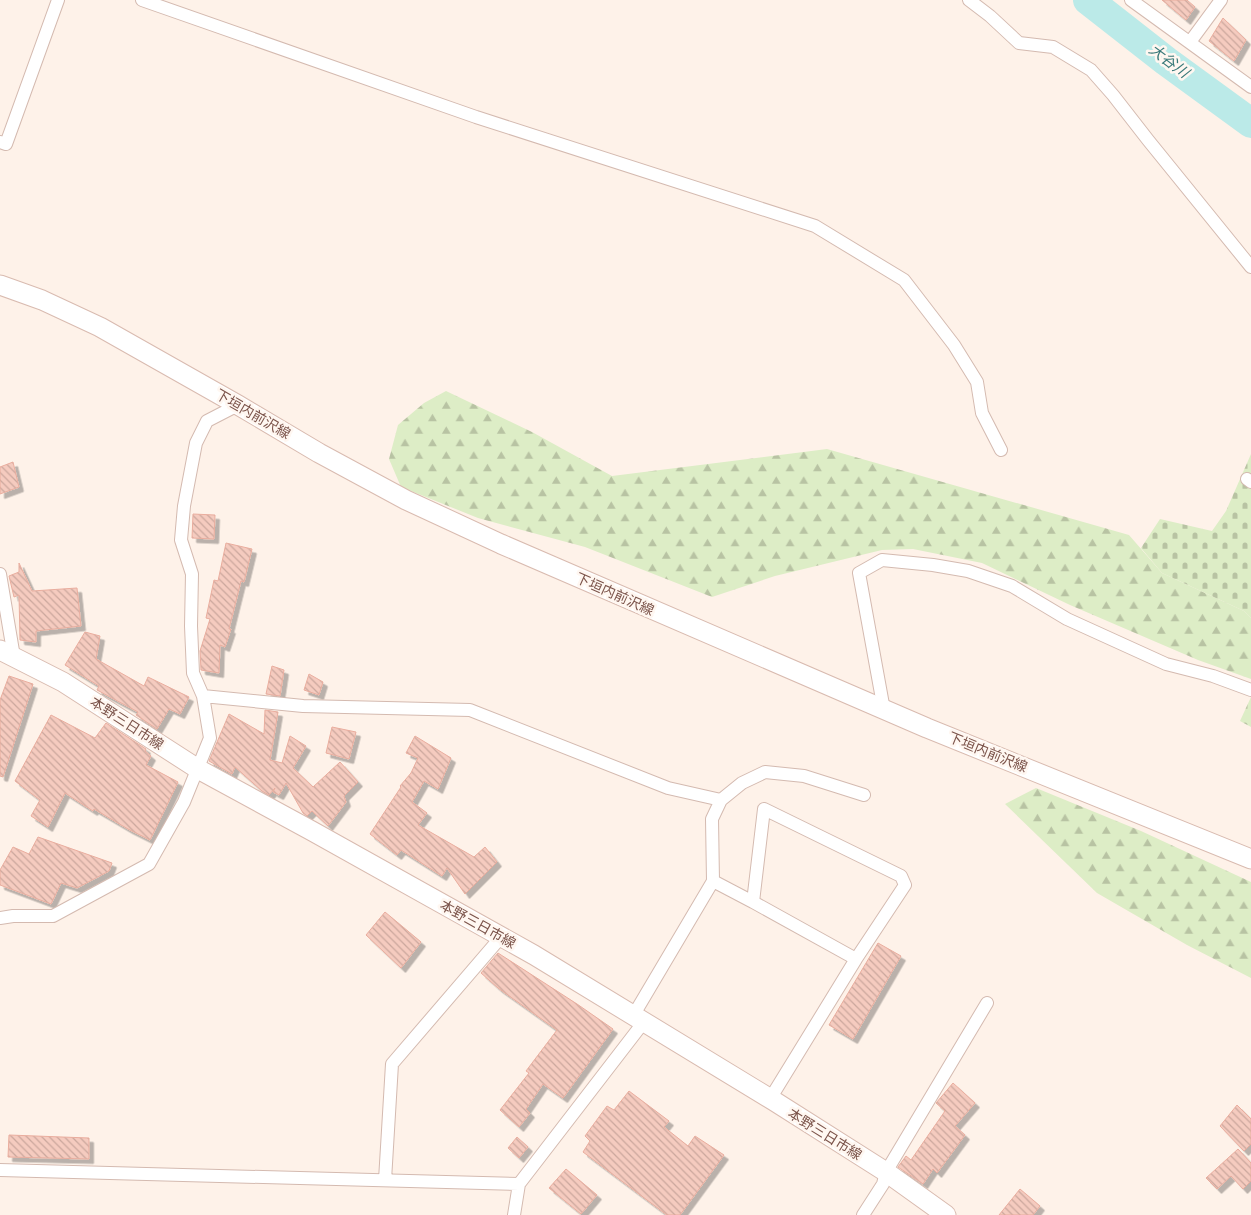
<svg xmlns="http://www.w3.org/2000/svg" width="1251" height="1215" font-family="'Nunito Sans','Noto Sans JP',sans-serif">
	<defs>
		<pattern id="forest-firs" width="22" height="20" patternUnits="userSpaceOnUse" patternTransform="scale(1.25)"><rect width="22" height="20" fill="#ddedc6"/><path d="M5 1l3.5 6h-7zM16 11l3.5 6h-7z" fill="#b8c3a3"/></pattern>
		<pattern id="cemetery-stones" width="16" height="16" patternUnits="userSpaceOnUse" patternTransform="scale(1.25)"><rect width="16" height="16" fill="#ddedc6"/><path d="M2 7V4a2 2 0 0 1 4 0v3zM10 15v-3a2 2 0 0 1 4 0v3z" fill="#b8c3a3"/></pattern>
		<pattern id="building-back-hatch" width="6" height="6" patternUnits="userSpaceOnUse" patternTransform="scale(1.25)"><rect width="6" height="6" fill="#f5cbbf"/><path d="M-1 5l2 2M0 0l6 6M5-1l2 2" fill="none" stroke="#cba79d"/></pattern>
		<filter id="shadow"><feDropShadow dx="4.5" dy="4.5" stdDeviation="0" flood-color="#0004"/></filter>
	</defs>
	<rect width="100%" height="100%" fill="#fef2e9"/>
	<path fill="url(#forest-firs)" d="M 446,391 L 532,432 L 612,476 L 827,449 L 1129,535 L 1162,573 L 1244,611 L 1251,618 L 1251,679 L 1198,660 L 1070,605 L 982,563 L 913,549 L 882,550 L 775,576 L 712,597 L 585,547 L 478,518 L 401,487 L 389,459 L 398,425 L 424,403 Z
		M 1036,788 L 1141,831 L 1251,882 L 1251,978 L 1187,945 L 1097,893 L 1005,804 Z"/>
	<path fill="url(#cemetery-stones)" d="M 1251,454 L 1251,618 L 1244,611 L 1162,573 L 1141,548 L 1160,519 L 1212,531 L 1226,511 Z
		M 1251,697 L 1251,727 L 1240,721 Z"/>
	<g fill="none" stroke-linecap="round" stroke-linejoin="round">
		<path stroke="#bbeae8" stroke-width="30" d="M 1088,0 L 1166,61 L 1251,123"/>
	</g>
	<path fill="url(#building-back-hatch)" stroke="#e9ad9e" filter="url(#shadow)" d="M 1162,0 L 1187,0 L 1195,7 L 1186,20 Z
		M 1223,18 L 1246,40 L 1234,61 L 1209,41 Z
		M 13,462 L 19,487 L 0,494 L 0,467 Z
		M 193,514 L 215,515 L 214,539 L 192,538 Z
		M 226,543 L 252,549 L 244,582 L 241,581 L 229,629 L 231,629 L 225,647 L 220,645 L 219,673 L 201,670 L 200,651 L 210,619 L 206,618 L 214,580 L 218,581 Z
		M 19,563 L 32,591 L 77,588 L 81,626 L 36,631 L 36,642 L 20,640 L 19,595 L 14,597 L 9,576 L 19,572 Z
		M 85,632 L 100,636 L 96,659 L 144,686 L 148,677 L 189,697 L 180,714 L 169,709 L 157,729 L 136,715 L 138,712 L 97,690 L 99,686 L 65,665 Z
		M 272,666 L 284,670 L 280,696 L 266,694 Z
		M 309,674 L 323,682 L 319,695 L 304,690 Z
		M 9,676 L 33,684 L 3,777 L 0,776 L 0,700 Z
		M 265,710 L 278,712 L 270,760 L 282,763 L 290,736 L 306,746 L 293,768 L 313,787 L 340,762 L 358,782 L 344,796 L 346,802 L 328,826 L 312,811 L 307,816 L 303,813 L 286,783 L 279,795 L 273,792 L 275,788 L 269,795 L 262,791 L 235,767 L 232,774 L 209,761 L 229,714 L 264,734 Z
		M 51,715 L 95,738 L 106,723 L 146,749 L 145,751 L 151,756 L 146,765 L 178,782 L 150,840 L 128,829 L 94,809 L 93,811 L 65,793 L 48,827 L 31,816 L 40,800 L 15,781 Z
		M 332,727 L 356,732 L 349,759 L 326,753 Z
		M 415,736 L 451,758 L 438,789 L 424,781 L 412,802 L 427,813 L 418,825 L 474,857 L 485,847 L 497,862 L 465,894 L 447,868 L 442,876 L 401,850 L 397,855 L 370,834 L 401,787 L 400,786 L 411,773 L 418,758 L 406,753 Z
		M 38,837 L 112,863 L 109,871 L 77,888 L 61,883 L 51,904 L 0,885 L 0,870 L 13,847 L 29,854 Z
		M 385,912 L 421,942 L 401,968 L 366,935 Z
		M 878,943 L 901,956 L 853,1039 L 829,1025 Z
		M 498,953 L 577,1004 L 613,1029 L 563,1098 L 543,1084 L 526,1109 L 530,1113 L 519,1127 L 500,1110 L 529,1073 L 526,1071 L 557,1030 L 498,988 L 481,973 Z
		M 953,1083 L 975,1103 L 955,1126 L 965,1135 L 937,1173 L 933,1169 L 923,1184 L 898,1167 L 906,1156 L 911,1160 L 945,1111 L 936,1103 Z
		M 629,1091 L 669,1121 L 664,1127 L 688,1146 L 695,1136 L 724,1155 L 680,1215 L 667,1215 L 583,1152 L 590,1141 L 585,1136 L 607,1106 L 614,1110 Z
		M 1237,1105 L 1251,1119 L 1251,1144 L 1244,1151 L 1220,1126 Z
		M 9,1135 L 89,1138 L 89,1159 L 8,1157 Z
		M 517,1137 L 528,1147 L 519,1158 L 508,1148 Z
		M 1238,1149 L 1251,1163 L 1251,1181 L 1243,1189 L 1231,1176 L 1217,1189 L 1206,1178 Z
		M 566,1169 L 597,1195 L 581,1214 L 549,1188 Z
		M 1020,1189 L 1040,1206 L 1033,1215 L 999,1215 Z"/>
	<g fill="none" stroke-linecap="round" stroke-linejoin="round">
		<g stroke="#d4bab0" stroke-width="14">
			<path id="minor" d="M 142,0 L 476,117 L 815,226 L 904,280 L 954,345 L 977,382 L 982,413 L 1001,450
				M 969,0 L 990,16 L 1019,43 L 1053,47 L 1091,70 L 1113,95 L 1148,140 L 1251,267
				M 1131,0 L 1251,87
				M 1190,42 L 1221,0
				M 0,142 L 6,144 L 58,0
				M 1247,479 L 1251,482
				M 0,574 L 14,657
				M 203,696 L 303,706 L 470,710 L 668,788 L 721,800 L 742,783 L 765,772 L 804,776 L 864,795
				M 884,710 L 859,573 L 882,560 L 933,565 L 968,571 L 1012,586 L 1067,619 L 1166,664 L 1213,676 L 1251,690
				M 721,800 L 712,819 L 713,881 L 753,902
				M 764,809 L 901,876 L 905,885 L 856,959 L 753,902 Z
				M 0,918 L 13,916 L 53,916 L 149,864 L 184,802 L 210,738 L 203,696 L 193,673 L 191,626 L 192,574 L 181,540 L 184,506 L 196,443 L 207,421 L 238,405
				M 633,1016 L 713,881
				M 770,1099 L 856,959
				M 0,1170 L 519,1184
				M 385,1180 L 392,1064 L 501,937
				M 514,1215 L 519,1184 L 643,1023
				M 863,1215 L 883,1184 L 886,1172 L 987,1003"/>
		</g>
		<g stroke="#d9bbb0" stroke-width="21">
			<path id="secondary" d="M 0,285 L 42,300 L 100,327 L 238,405 L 319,453 L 406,500 L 501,544 L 927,728 L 1251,859
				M 0,650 L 63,682 L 198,769 L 312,831 L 534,955 L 774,1101 L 886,1172 L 946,1215"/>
		</g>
		<use href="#minor" stroke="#fff" stroke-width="12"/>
		<use href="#secondary" stroke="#fff" stroke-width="19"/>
	</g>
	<g text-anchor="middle" stroke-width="5" stroke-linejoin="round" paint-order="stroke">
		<g font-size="14" fill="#7b534a" stroke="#fff7f1">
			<text transform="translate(253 414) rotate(30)" y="5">下垣内前沢線</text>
			<text transform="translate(615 594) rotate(24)" y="5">下垣内前沢線</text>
			<text transform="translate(127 723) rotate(33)" y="5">本野三日市線</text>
			<text transform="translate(988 752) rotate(22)" y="5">下垣内前沢線</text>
			<text transform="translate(478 924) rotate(29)" y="5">本野三日市線</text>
			<text transform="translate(825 1134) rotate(32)" y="5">本野三日市線</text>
		</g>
		<g font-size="15" font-style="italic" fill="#397979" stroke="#fff7f1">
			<text transform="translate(1169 61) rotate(37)" y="5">大谷川</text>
		</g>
	</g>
</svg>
